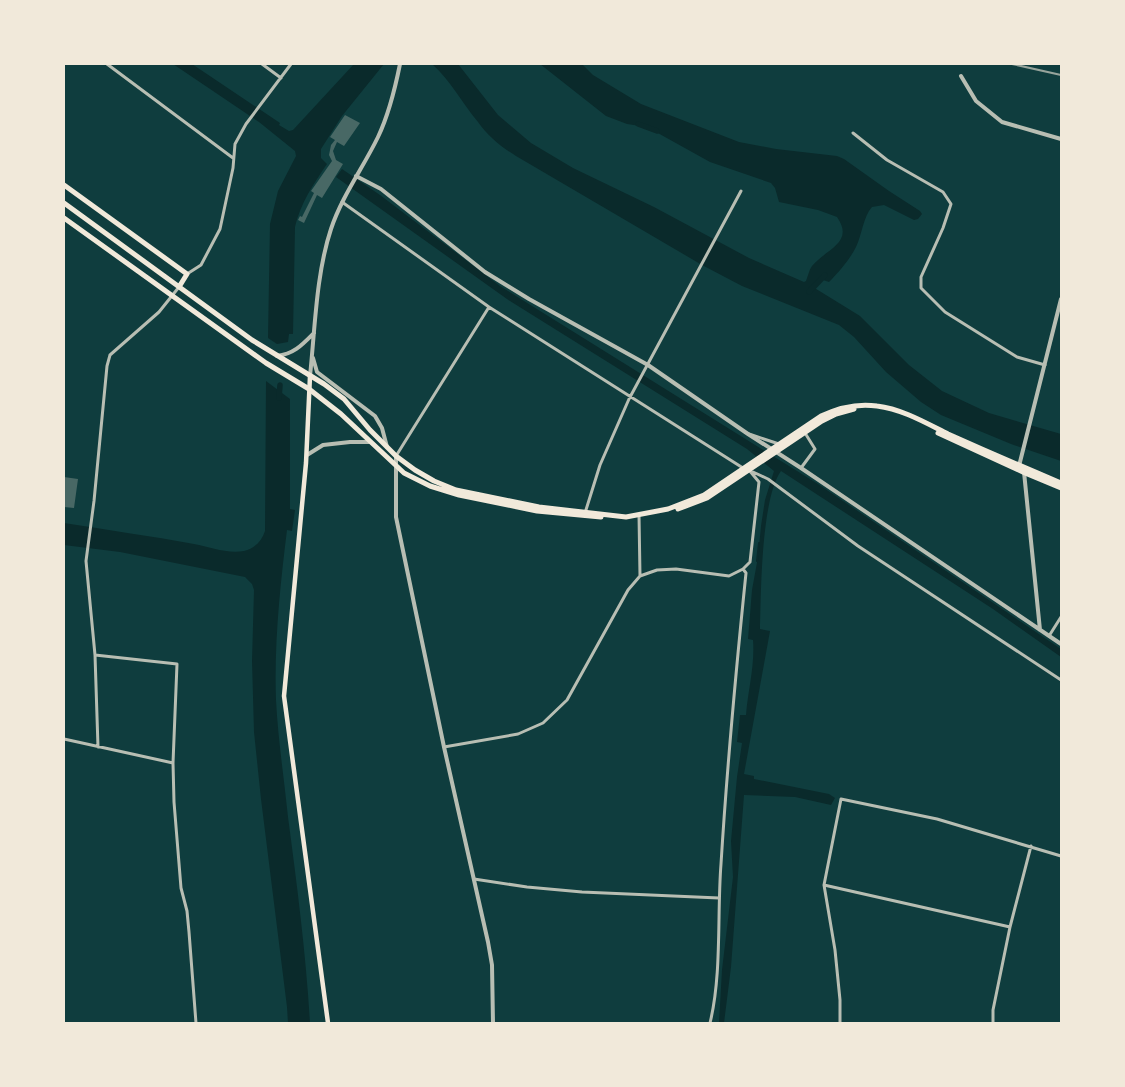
<svg xmlns="http://www.w3.org/2000/svg" width="1125" height="1087" font-family="'Asap Condensed',sans-serif">
	<rect width="100%" height="100%" fill="#0f3d3e"/>
	<path fill="#0a2a2b" d="M 173,64 L 192,64 L 280,123 L 279,125 L 289,131 L 293,130 L 354,64 L 384,64 L 342,116 L 321,149 L 321,158 L 327,164 C 314,183 300,204 295,227 L 293,334 L 289,334 L 288,342 L 277,344 L 268,338 L 270,224 L 278,191 L 296,156 L 295,151 L 259,122 Z
		M 432,64 L 458,64 L 498,115 L 531,143 L 573,168 L 654,207 L 749,258 L 804,282 L 806,281 C 808,276 809,270 812,266 C 826,249 855,243 837,217 L 818,210 L 779,202 L 775,188 L 771,183 L 710,162 L 647,127 L 627,124 L 606,116 L 540,64 L 582,64 L 593,75 L 641,104 L 739,142 L 776,149 L 837,156 L 844,159 L 889,191 L 920,211 L 922,214 L 918,219 L 914,220 L 884,205 L 872,207 C 863,217 862,235 856,247 C 850,259 839,272 829,282 L 820,279 L 813,287 L 860,316 L 909,365 L 942,391 L 989,413 L 1061,434 L 1061,461 L 1011,444 L 941,415 L 921,402 L 886,372 L 854,337 L 839,325 L 742,286 L 702,265 L 516,156 C 501,147 488,136 478,122 C 462,103 451,81 432,64 Z
		M 342,169 L 380,195 L 500,286 L 818,484 L 1061,649 L 1061,657 L 993,609 L 781,471 C 761,499 761,593 760,629 L 770,631 L 744,774 L 754,776 L 754,779 L 829,794 L 835,798 L 831,805 L 795,797 L 744,795 L 731,967 L 724,1023 L 719,1023 L 722,970 L 733,877 L 731,841 L 737,777 L 742,743 L 737,742 L 740,715 L 746,715 C 748,690 755,665 753,640 L 748,639 L 752,590 L 758,557 L 761,526 L 765,500 L 774,471 L 747,449 L 507,299 L 336,177 Z
		M 266,381 L 290,399 L 290,509 L 295,510 L 292,531 L 287,530 C 280,586 274,644 276,700 C 278,739 284,778 288,817 C 297,885 306,954 310,1023 L 288,1023 L 287,1007 L 261,799 L 254,732 L 252,661 L 254,590 L 252,584 L 245,577 L 120,552 L 64,545 L 64,523 C 107,530 151,536 194,544 C 210,547 227,554 244,551 C 254,549 262,541 265,531 Z"/>
	<g fill="none" stroke-linecap="round" stroke-linejoin="round">
		<path stroke="#0a2a2b" stroke-width="2" d="M 757,561 L 759,543"/>
		<path stroke="#0a2a2b" stroke-width="5.5" d="M 638,124 L 657,131
			M 809,292 L 825,275
			M 279,398 L 280,385"/>
	</g>
	<path fill="#486865" d="M 345,115 L 360,123 L 344,146 L 337,142 L 333,151 L 336,160 L 343,164 L 322,198 L 317,195 L 304,223 L 298,220 L 300,216 L 302,217 L 314,193 L 311,191 L 332,161 L 329,155 L 331,145 L 335,140 L 330,137 Z
		M 64,477 L 78,479 L 74,508 L 64,507 Z"/>
	<g fill="none" stroke-linecap="round" stroke-linejoin="round">
		<path stroke="#b8beb3" stroke-width="3" d="M 107,64 L 233,158
			M 262,64 L 281,78
			M 853,133 L 887,160 L 943,192 L 951,204 L 943,228 L 921,277 L 921,288 L 945,312 L 1017,357 L 1045,365
			M 342,202 L 489,307 L 743,468
			M 187,274 L 201,265 L 220,229 L 233,168 L 235,144 L 246,124 L 291,64
			M 749,434 L 779,444
			M 396,456 L 489,307
			M 801,468 L 815,449 L 805,433
			M 753,472 L 768,479 L 858,546 L 1061,680
			M 585,513 L 600,465 L 629,399 L 741,191
			M 639,515 L 640,576
			M 1049,636 L 1061,617
			M 95,655 L 177,664 L 173,763 L 174,802 L 181,888 L 187,911 L 189,932 L 196,1023
			M 64,739 L 173,763
			M 98,747 L 95,655 L 86,561 L 94,501 L 107,366 L 110,355 L 159,312 L 179,287
			M 444,747 L 518,734 L 543,723 L 567,700 L 628,590 L 640,576 L 657,570 L 676,569 L 729,576 L 743,569 L 750,562 L 759,482 L 749,470
			M 474,879 L 527,887 L 582,892 L 719,898
			M 824,885 L 1010,927
			M 710,1023 C 722,974 717,915 721,864 C 727,767 736,670 746,573 L 743,569
			M 840,1023 L 840,1000 L 835,950 L 824,885 L 841,799 L 937,819 L 1061,856
			M 993,1023 L 993,1010 L 1010,927 L 1031,846"/>
		<path stroke="#b8beb3" stroke-width="4" d="M 961,76 L 976,101 L 1002,122 L 1061,139
			M 356,176 L 381,189 L 485,272 L 529,299 L 648,365 L 748,434 L 801,468 L 1061,644
			M 277,356 C 294,354 302,345 314,333
			M 313,358 L 317,372 L 375,416 L 382,428 L 387,447
			M 310,376 C 315,329 316,274 331,229 C 342,196 363,168 378,137 C 389,114 395,89 400,64
			M 307,455 L 323,445 L 350,442 L 370,442
			M 396,456 L 396,517 L 444,747 L 488,942 L 492,965 L 493,1023
			M 1019,466 L 1061,299
			M 1024,472 L 1040,630"/>
		<path stroke="#f1e9da" stroke-width="4.5" d="M 310,376 L 306,463 L 284,696 L 328,1023"/>
		<path stroke="#f1e9da" stroke-width="5" d="M 64,185 L 187,274 L 179,287
			M 64,203 L 252,340 L 324,384 L 344,399 L 370,430 L 396,456 L 415,470 L 434,481 L 456,490 L 539,507 L 626,517 L 668,509 L 704,495 L 821,416 C 838,408 857,403 877,406 C 902,409 926,423 948,434 C 986,451 1023,467 1061,483
			M 64,218 L 266,363 L 309,389 L 341,414 L 404,473 L 430,486 L 459,495 L 537,511 L 601,517
			M 938,433 L 1025,473 L 1061,488
			M 678,509 L 707,498 L 822,421 L 836,414 L 854,409"/>
		<path stroke="#97a49c" stroke-width="2" d="M 1012,64 L 1061,75"/>
	</g>
	<rect width="1125" height="1087" fill="none" stroke="#f1e9da" stroke-width="130"/>
</svg>
